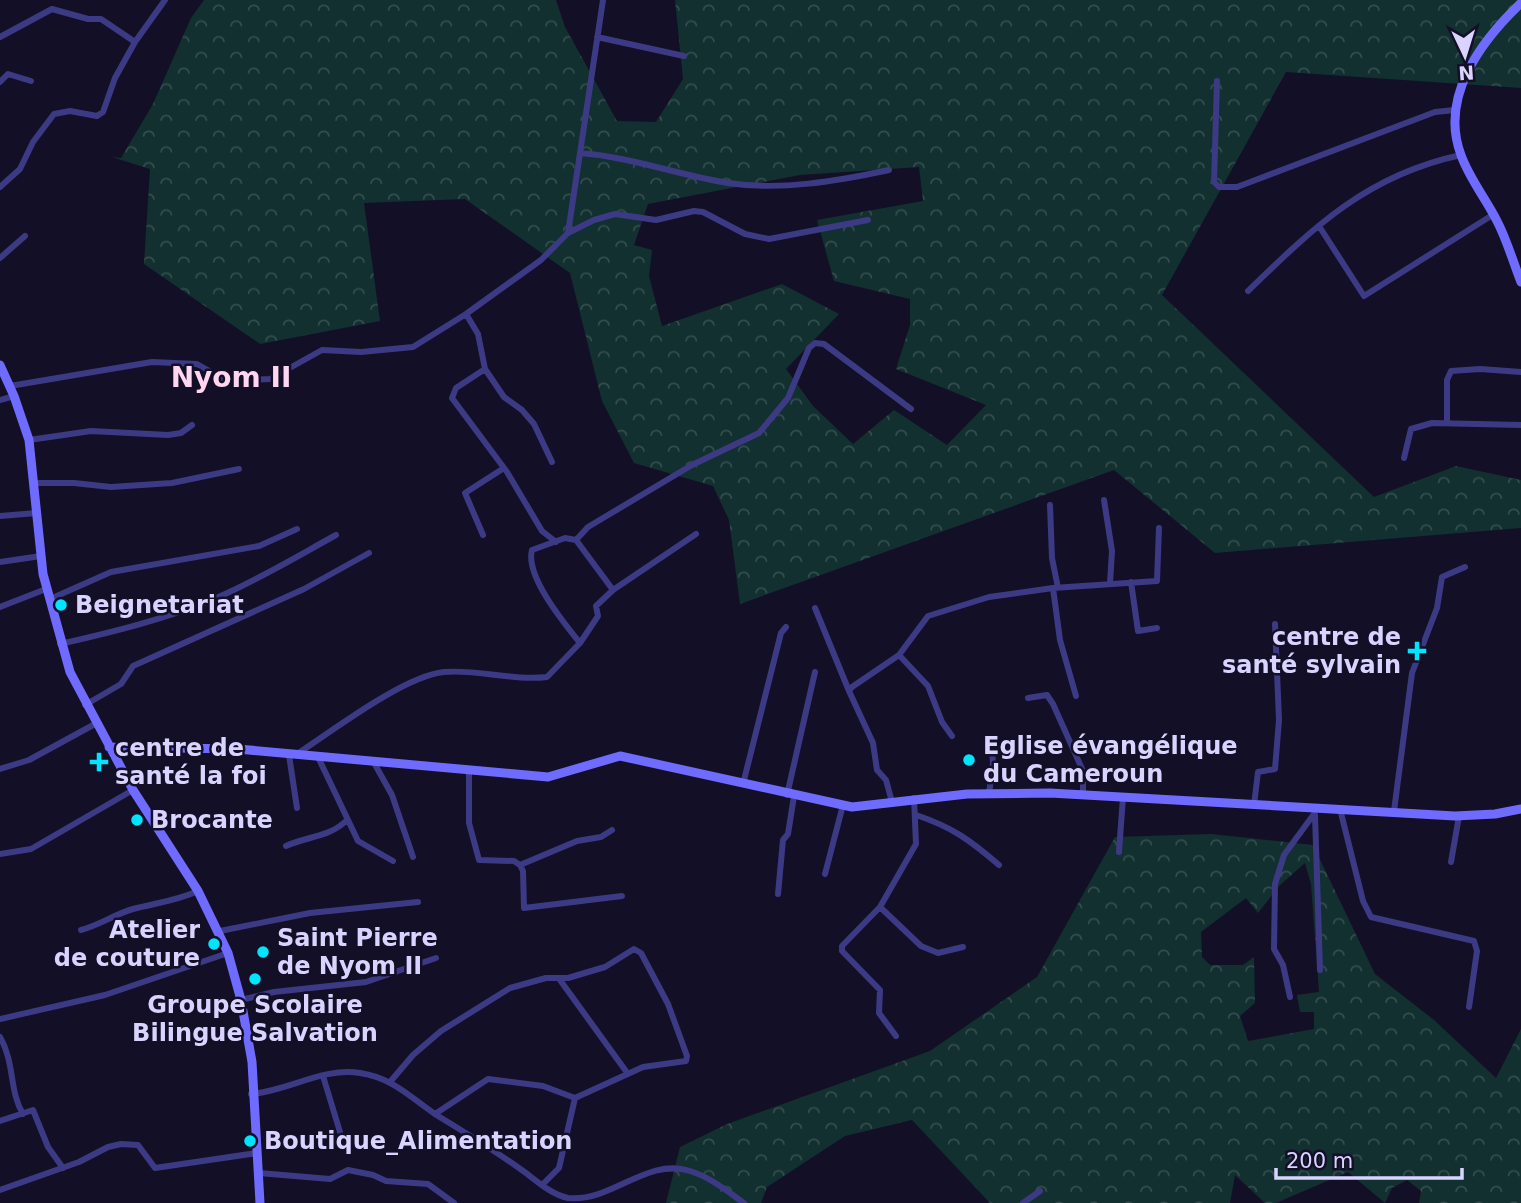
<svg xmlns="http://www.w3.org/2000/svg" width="1521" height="1203" font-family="'DejaVu Sans',sans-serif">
	<defs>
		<pattern id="forest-crowns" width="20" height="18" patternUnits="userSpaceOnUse" patternTransform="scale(1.75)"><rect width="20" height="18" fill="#12302f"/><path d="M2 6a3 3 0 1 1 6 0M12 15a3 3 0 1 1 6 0" fill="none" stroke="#344d4e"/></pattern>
	</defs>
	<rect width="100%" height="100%" fill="#130f26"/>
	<path fill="url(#forest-crowns)" fill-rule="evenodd" d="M 204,0 L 556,0 L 565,27 L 617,121 L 656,122 L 683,79 L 675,0 L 1521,0 L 1521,88 L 1286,72 L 1162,295 L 1374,497 L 1456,466 L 1521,480 L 1521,528 L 1215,553 L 1114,470 L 740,604 L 729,520 L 713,486 L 634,463 L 602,401 L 570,273 L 465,199 L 364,203 L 380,321 L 260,344 L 144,264 L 150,169 L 112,157 L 121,158 L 153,104 L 191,18 ZM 919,167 L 923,201 L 817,220 L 834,281 L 910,299 L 910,325 L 896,369 L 986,405 L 947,445 L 894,410 L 853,444 L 813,406 L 786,369 L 839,314 L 782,284 L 662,326 L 649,276 L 652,250 L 634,245 L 648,204 L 800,175 Z
		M 1211,834 L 1313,845 L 1375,974 L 1434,1020 L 1496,1078 L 1521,1029 L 1521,1203 L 1419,1203 L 1421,1191 L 1407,1180 L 1392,1188 L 1385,1203 L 1348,1172 L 1276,1203 L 1265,1203 L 1235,1175 L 1230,1203 L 990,1203 L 912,1120 L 845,1136 L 767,1187 L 761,1203 L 666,1203 L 680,1147 L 727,1124 L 930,1051 L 1037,977 L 1115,837 ZM 1305,863 L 1311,884 L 1319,992 L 1297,995 L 1300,1012 L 1314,1012 L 1314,1029 L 1248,1041 L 1240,1016 L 1255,1003 L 1254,957 L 1243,965 L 1210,965 L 1202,957 L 1201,932 L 1246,898 L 1258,913 L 1280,885 Z"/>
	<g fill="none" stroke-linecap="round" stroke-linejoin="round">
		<path stroke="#3d3a85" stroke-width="6" d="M 0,37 L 52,9 L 88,19 L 101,19 L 135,42 L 115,78 L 103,112 L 97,116 L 70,111 L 54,114 L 33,142 L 20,169 L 0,187
			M 597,37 L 684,56
			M 135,42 L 165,0
			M 1217,81 L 1214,182 L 1219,187 L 1237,187 L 1435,112 L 1455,110
			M 0,82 L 8,74 L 31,81
			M 580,153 C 631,157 678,175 728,183 C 780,191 838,181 889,170
			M 1319,226 L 1364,296 L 1494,214
			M 568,233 L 603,0
			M 0,258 L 25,236
			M 1248,291 C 1314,227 1367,175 1461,155
			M 466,314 L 478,334 L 485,369 L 504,397 L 522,410 L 534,424 L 552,462
			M 485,369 L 456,388 L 452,398 L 507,472 L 542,531 L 556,542
			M 10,386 L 152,362 L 197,364 L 227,381 L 270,379 L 322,350 L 361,352 L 413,347 L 466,314 L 541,260 L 568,233 L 594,220 L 615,214 L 656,220 L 694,211 L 703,212 L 745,234 L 769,239 L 868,220
			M 0,400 L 14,396
			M 1447,423 L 1447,380 L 1451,371 L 1480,369 L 1521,372
			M 29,440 L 91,431 L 168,435 L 181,433 L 192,425
			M 1404,458 L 1411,429 L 1432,423 L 1521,425
			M 34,483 L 74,483 L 111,487 L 172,483 L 239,469
			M 1104,500 L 1112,551 L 1110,583
			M 1050,505 L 1052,558 L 1058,588
			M 0,516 L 37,513
			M 483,535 L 465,493 L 504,468
			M 576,540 L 588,527 L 692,465 L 759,433 L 788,398 L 809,348 L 815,343 L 824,344 L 911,409
			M 0,562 L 41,556
			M 1131,582 L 1138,631 L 1157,628
			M 1053,588 L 1060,640 L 1076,696
			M 50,599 L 111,572 L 259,546 L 297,529
			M 0,607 L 46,589
			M 815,608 L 849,691
			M 580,643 C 564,623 525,576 532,550 L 565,538 L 576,540 L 613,590
			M 60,644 C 113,632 166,619 216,598 C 258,580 296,557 336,535
			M 899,655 L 928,686 L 942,722 L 952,736
			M 1028,698 L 1047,695 L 1053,704 L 1083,771 L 1083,796
			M 85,705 L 121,684 L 133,666 L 304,589 L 369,553
			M 297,754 C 332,731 404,676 444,672 C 478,669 513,681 547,677 L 580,643 L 598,616 L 596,606 L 613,590 L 696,534
			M 289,755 L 297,808
			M 318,757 L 358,841 L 393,861
			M 373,761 L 392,795 L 413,857
			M 0,769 L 29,760 L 95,724
			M 469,771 L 469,823 L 479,860 L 514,861 L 520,865 L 577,841 L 601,837 L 612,830
			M 743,784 L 781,633 L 786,627
			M 989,794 L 993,763 L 991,740
			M 787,795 L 815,672
			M 892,802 L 886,780 L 877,770 L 873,743 L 849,691 L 852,687 L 899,655 L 928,616 L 989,597 L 1053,588 L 1157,581 L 1159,528
			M 1254,805 L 1258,772 L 1275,769 L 1279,720 L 1275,624
			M 1340,809 L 1363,901 L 1371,917 L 1474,941 L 1477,951 L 1469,1007
			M 1394,811 L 1412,673 L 1437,608 L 1442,577 L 1465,567
			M 916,815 C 952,827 970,840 999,865
			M 1315,815 L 1320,970
			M 286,846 C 307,836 329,838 347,820
			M 1119,852 L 1123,797
			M 0,854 L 31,849 L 133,790
			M 1451,862 L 1459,816
			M 520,865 L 523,871 L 524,908 L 622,896
			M 825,874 L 843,805
			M 778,894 L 783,840 L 788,834 L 794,796
			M 880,907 L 921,946 L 938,953 L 963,947
			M 81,930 C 100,925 115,914 133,909 C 156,903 176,901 198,891
			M 220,931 L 310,913 L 418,902
			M 560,980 L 628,1074
			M 1290,997 L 1283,965 L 1274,949 L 1275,884 L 1284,855 L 1314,814
			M 241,1000 L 274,992 L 366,982 L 436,958
			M 0,1019 L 105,995 L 228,953
			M 896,1036 L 879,1013 L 880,990 L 842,951 L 842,946 L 880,907 L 916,844 L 914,798
			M 0,1037 C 15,1063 9,1091 23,1114
			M 323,1076 L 340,1132
			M 390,1082 L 413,1055 L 441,1031 L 510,988 L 546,978 L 568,978 L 605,967 L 634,949 L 641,953 L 668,1004 L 687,1056 L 686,1061 L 643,1067 L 575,1098 L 543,1086 L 488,1079 L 435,1114
			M 251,1094 C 288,1091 323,1067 360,1073 C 394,1078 412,1099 438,1116 C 466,1133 492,1149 519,1168 C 534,1178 549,1194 568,1198 C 611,1203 646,1157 690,1171 C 710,1177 727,1191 744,1203
			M 0,1121 L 33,1110 L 48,1147 L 63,1168
			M 259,1173 L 330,1179 L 348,1170 L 373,1175 L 386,1181 L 428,1184 L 454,1203
			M 542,1185 L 559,1168 L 575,1098
			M 0,1190 L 79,1162 L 108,1147 L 121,1144 L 138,1145 L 155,1168 L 257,1153
			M 1023,1203 L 1040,1191"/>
		<path stroke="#6f6bff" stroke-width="9" d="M 1521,3 C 1481,41 1439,97 1461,155 C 1469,178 1486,199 1497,221 C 1507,240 1513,262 1521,282
			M 0,365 L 14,396 L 29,440 L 43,574 L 70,672 L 133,790 L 198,891 L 228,953 L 241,1000 L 252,1062 L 260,1203
			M 109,747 L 238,749 L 548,777 L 620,756 L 852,807 L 967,794 L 1050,793 L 1455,816 L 1495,814 L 1521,809"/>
	</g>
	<g fill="#00e5ff" stroke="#130f26" stroke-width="2.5">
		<circle cx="61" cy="605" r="7"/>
		<path d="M1413.5 640.5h7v7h7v7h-7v7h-7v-7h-7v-7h7z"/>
		<circle cx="969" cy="760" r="7"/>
		<path d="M95.5 751.5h7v7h7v7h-7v7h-7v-7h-7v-7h7z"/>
		<circle cx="137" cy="820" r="7"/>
		<circle cx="214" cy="944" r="7"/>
		<circle cx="263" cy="952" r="7"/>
		<circle cx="255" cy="979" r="7"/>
		<circle cx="250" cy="1141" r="7"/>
	</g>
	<g text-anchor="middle" stroke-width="5" stroke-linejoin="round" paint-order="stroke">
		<g font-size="24" font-weight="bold" fill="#d9d4ff" stroke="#130f26" text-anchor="start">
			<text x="75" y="613">Beignetariat</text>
			<text x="1401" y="645" text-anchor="end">centre de<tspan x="1401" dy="28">santé sylvain</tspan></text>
			<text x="983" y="754">Eglise évangélique<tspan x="983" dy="28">du Cameroun</tspan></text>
			<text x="115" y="756">centre de<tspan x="115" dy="28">santé la foi</tspan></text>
			<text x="151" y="828">Brocante</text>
			<text x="200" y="938" text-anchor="end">Atelier<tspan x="200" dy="28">de couture</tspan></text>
			<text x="277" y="946">Saint Pierre<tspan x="277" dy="28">de Nyom II</tspan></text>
			<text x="255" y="1013" text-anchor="middle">Groupe Scolaire<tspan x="255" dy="28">Bilingue Salvation</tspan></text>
			<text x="264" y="1149">Boutique_Alimentation</text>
		</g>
		<g font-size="28" font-weight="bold" fill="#ffd6f0" stroke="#130f26">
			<text x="231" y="387">Nyom II</text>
		</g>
	</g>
	<g transform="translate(1465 56) rotate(176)" stroke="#130f26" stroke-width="5" paint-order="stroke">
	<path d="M0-5L12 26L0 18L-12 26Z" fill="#d9d4ff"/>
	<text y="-10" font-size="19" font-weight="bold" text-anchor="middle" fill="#d9d4ff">N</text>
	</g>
	<path d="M1276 1168v10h186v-10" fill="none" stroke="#d9d4ff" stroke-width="3.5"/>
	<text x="1286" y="1168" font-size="21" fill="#d9d4ff" stroke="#130f26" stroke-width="5" paint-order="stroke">200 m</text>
</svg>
